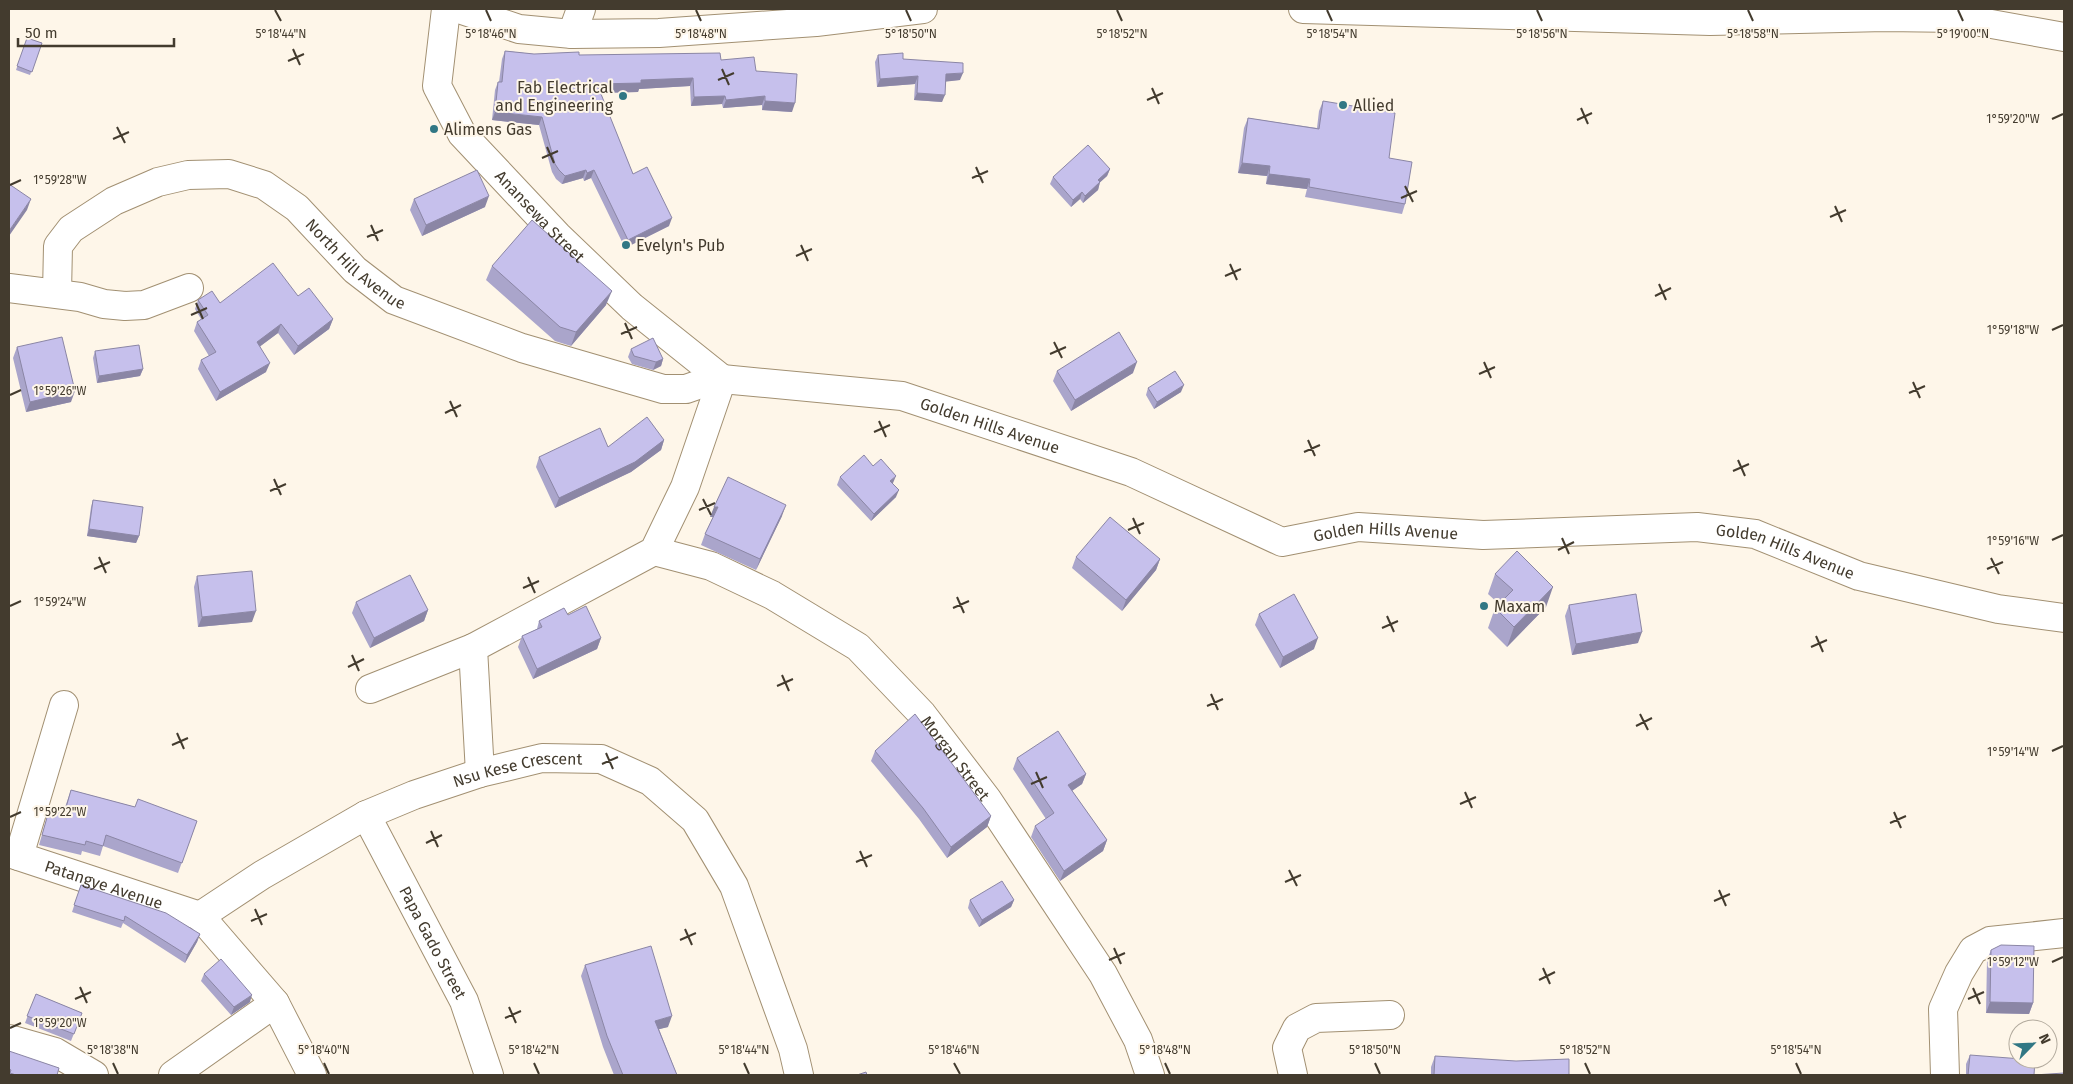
<svg xmlns="http://www.w3.org/2000/svg" width="2073" height="1084" font-family="'Fira Sans',sans-serif">
	<rect width="100%" height="100%" fill="#fef6e9"/>
	<g fill="none" stroke-linecap="round" stroke-linejoin="round">
		<g stroke="#a29072" stroke-width="30">
			<g id="minor">
				<path id="s1" d="M 446,9 L 437,86 L 462,134 L 558,236 L 632,307 L 722,379"/>
				<path d="M 572,34 L 581,9"/>
				<path d="M 9,288 L 80,297 L 104,304 L 125,306 L 144,305 L 189,288"/>
				<path id="s2" d="M 57,293 L 58,246 L 71,229 L 114,201 L 158,182 L 188,175 L 229,174 L 264,185 L 297,208 L 355,270 L 394,300 L 522,348 L 663,389 L 686,389 L 709,381 L 722,379 L 902,396 L 1131,472 L 1282,542 L 1358,527 L 1483,535 L 1697,527 L 1755,534 L 1859,576 L 1998,609 L 2064,618"/>
				<path id="s3" d="M 654,551 L 711,566 L 772,595 L 858,647 L 922,714 L 987,799 L 1103,974 L 1138,1040 L 1150,1075"/>
				<path d="M 370,689 L 473,648"/>
				<path d="M 480,773 L 473,648 L 654,551 L 685,487 L 722,379"/>
				<path id="s4" d="M 366,815 L 464,1001 L 489,1075"/>
				<path id="s5" d="M 9,853 L 200,916"/>
				<path d="M 19,856 L 64,705"/>
				<path id="s6" d="M 200,916 L 262,875 L 366,815 L 414,795 L 480,773 L 542,758 L 601,759 L 650,781 L 695,820 L 734,886 L 793,1049 L 799,1075"/>
				<path d="M 200,916 L 275,1003 L 312,1075"/>
				<path d="M 9,1039 L 55,1052 L 94,1075"/>
				<path d="M 173,1075 L 275,1003"/>
				<path d="M 1293,1075 L 1287,1048 L 1297,1028 L 1316,1018 L 1390,1015"/>
				<path d="M 1945,1075 L 1943,1009 L 1959,973 L 1973,950 L 1990,941 L 2064,933"/>
			</g>
		</g>
		<g stroke="#a29072" stroke-width="30">
			<path id="major" d="M 459,9 L 519,29 L 572,34 L 659,33 L 816,22 L 923,9
				M 1303,9 L 1710,21 L 1885,17 L 1958,18 L 2064,37"/>
		</g>
		<use href="#minor" stroke="#fff" stroke-width="28"/>
		<use href="#major" stroke="#fff" stroke-width="28"/>
	</g>
	<path fill="#aaa5cb" d="M 27,38 L 42,43 L 30,75 L 16,70 Z
		M 505,51 L 534,54 L 579,55 L 721,60 L 756,71 L 792,112 L 762,110 L 762,105 L 723,108 L 722,104 L 691,106 L 690,86 L 639,89 L 638,92 L 600,93 L 633,174 L 669,226 L 625,248 L 591,178 L 584,181 L 583,178 L 562,184 L 556,179 L 552,172 L 539,125 L 492,120 L 495,90 L 498,82 L 499,82 L 502,59 Z
		M 878,55 L 903,59 L 960,80 L 946,81 L 942,102 L 914,100 L 915,84 L 877,87 L 875,62 Z
		M 1323,101 L 1389,158 L 1405,204 L 1402,214 L 1305,197 L 1307,189 L 1266,184 L 1267,176 L 1238,173 L 1244,128 L 1248,118 L 1317,128 L 1319,111 Z
		M 1110,169 L 1107,176 L 1100,182 L 1098,190 L 1083,203 L 1080,199 L 1071,207 L 1050,184 L 1053,177 Z
		M 414,199 L 485,207 L 422,236 L 410,210 Z
		M 492,266 L 606,305 L 571,346 L 555,341 L 486,280 Z
		M 298,296 L 333,319 L 329,329 L 294,355 L 278,333 L 260,346 L 266,372 L 216,401 L 198,369 L 201,360 L 209,356 L 194,331 L 197,322 L 201,319 L 195,309 L 198,300 L 220,303 Z
		M 17,347 L 71,402 L 26,412 L 13,358 Z
		M 631,349 L 663,359 L 661,366 L 653,370 L 632,364 L 628,357 Z
		M 95,351 L 143,369 L 140,376 L 97,383 L 93,358 Z
		M 1057,371 L 1133,373 L 1071,411 L 1053,381 Z
		M 1148,388 L 1181,392 L 1154,409 L 1146,395 Z
		M 664,440 L 661,450 L 631,472 L 555,508 L 536,467 L 539,457 L 608,447 Z
		M 873,466 L 893,483 L 896,497 L 871,521 L 837,485 L 840,477 Z
		M 93,500 L 139,536 L 136,543 L 87,536 L 91,507 Z
		M 782,516 L 756,570 L 701,545 L 705,534 L 713,517 L 710,517 Z
		M 1076,557 L 1160,559 L 1156,570 L 1122,611 L 1072,568 Z
		M 1495,574 L 1546,607 L 1507,647 L 1488,628 L 1495,608 L 1499,604 L 1488,594 Z
		M 197,576 L 252,622 L 198,627 L 194,587 Z
		M 356,602 L 428,610 L 424,621 L 370,648 L 352,613 Z
		M 1569,605 L 1638,643 L 1572,655 L 1565,616 Z
		M 1259,614 L 1314,649 L 1280,668 L 1255,625 Z
		M 568,615 L 601,638 L 597,649 L 533,679 L 518,647 L 522,636 L 537,629 L 539,621 Z
		M 875,751 L 991,816 L 987,827 L 947,858 L 919,819 L 871,761 Z
		M 1017,758 L 1086,774 L 1082,784 L 1072,791 L 1107,840 L 1103,851 L 1060,881 L 1031,837 L 1035,826 L 1046,819 L 1013,769 Z
		M 71,790 L 135,807 L 197,821 L 178,873 L 103,846 L 100,856 L 82,851 L 81,855 L 39,845 L 50,807 L 64,810 Z
		M 81,885 L 200,934 L 197,942 L 185,963 L 123,923 L 121,928 L 72,912 Z
		M 970,900 L 1014,900 L 1011,907 L 979,927 L 968,908 Z
		M 1991,950 L 2033,1003 L 2029,1014 L 1986,1013 L 1987,960 Z
		M 585,965 L 668,1027 L 659,1029 L 677,1075 L 614,1075 L 603,1047 L 581,976 Z
		M 204,974 L 250,1002 L 231,1015 L 201,981 Z
		M 36,994 L 82,1013 L 71,1041 L 25,1023 Z
		M 9,1051 L 57,1075 L 9,1075 Z
		M 1970,1055 L 2034,1075 L 2064,1075 L 1966,1075 L 1966,1064 Z
		M 1435,1056 L 1569,1075 L 1431,1075 L 1431,1067 Z"/>
	<path fill="#8b86a5" d="M 963,73 L 960,80 L 943,82 L 946,74 Z
		M 918,76 L 915,84 L 877,87 L 880,79 Z
		M 693,78 L 690,86 L 639,89 L 638,92 L 594,93 L 597,84 L 641,80 Z
		M 917,93 L 945,95 L 942,102 L 914,100 Z
		M 725,96 L 722,104 L 691,106 L 694,97 Z
		M 765,96 L 762,105 L 723,108 L 726,100 Z
		M 765,101 L 795,103 L 792,112 L 762,110 Z
		M 495,112 L 542,117 L 539,125 L 492,120 Z
		M 1242,163 L 1270,166 L 1267,176 L 1238,173 Z
		M 1110,169 L 1107,176 L 1095,187 L 1098,180 Z
		M 586,170 L 583,178 L 562,184 L 565,176 Z
		M 594,170 L 591,178 L 584,181 L 587,173 Z
		M 1269,174 L 1310,179 L 1307,189 L 1266,184 Z
		M 1100,182 L 1098,190 L 1083,203 L 1085,196 Z
		M 1082,192 L 1080,199 L 1071,207 L 1073,200 Z
		M 489,196 L 485,207 L 422,236 L 426,225 Z
		M 31,199 L 27,210 L 9,236 L 9,231 Z
		M 672,218 L 669,226 L 625,248 L 628,240 Z
		M 612,291 L 606,305 L 571,346 L 576,332 Z
		M 333,319 L 329,329 L 294,355 L 298,346 Z
		M 281,324 L 278,333 L 254,351 L 257,342 Z
		M 663,359 L 661,366 L 653,370 L 656,362 Z
		M 1137,362 L 1133,373 L 1071,411 L 1075,400 Z
		M 270,363 L 266,372 L 216,401 L 220,392 Z
		M 143,369 L 140,376 L 97,383 L 99,376 Z
		M 1184,385 L 1181,392 L 1154,409 L 1157,402 Z
		M 75,391 L 71,402 L 26,412 L 30,402 Z
		M 664,440 L 661,450 L 631,472 L 555,508 L 559,498 Z
		M 896,476 L 893,483 L 888,488 L 890,481 Z
		M 899,490 L 896,497 L 871,521 L 874,514 Z
		M 786,505 L 782,516 L 756,570 L 760,559 Z
		M 714,507 L 718,507 L 714,517 L 710,517 Z
		M 89,529 L 139,536 L 136,543 L 87,536 Z
		M 1160,559 L 1156,570 L 1122,611 L 1126,600 Z
		M 1553,587 L 1546,607 L 1507,647 L 1514,627 Z
		M 428,610 L 424,621 L 370,648 L 374,638 Z
		M 256,611 L 252,622 L 198,627 L 202,617 Z
		M 1642,632 L 1638,643 L 1572,655 L 1576,644 Z
		M 601,638 L 597,649 L 533,679 L 537,669 Z
		M 1318,638 L 1314,649 L 1280,668 L 1283,657 Z
		M 1086,774 L 1082,784 L 1064,796 L 1068,785 Z
		M 991,816 L 987,827 L 947,858 L 951,847 Z
		M 1107,840 L 1103,851 L 1060,881 L 1064,871 Z
		M 1014,900 L 1011,907 L 979,927 L 982,920 Z
		M 200,934 L 197,942 L 185,963 L 187,955 Z
		M 252,995 L 250,1002 L 231,1015 L 234,1007 Z
		M 1990,1002 L 2033,1003 L 2029,1014 L 1986,1013 Z
		M 672,1016 L 668,1027 L 652,1031 L 655,1021 Z"/>
	<path fill="#c6c0ec" stroke="#8b86a5" d="M 27,38 L 42,43 L 32,72 L 17,66 Z
		M 505,51 L 534,54 L 579,52 L 579,55 L 720,53 L 721,60 L 754,57 L 756,71 L 797,74 L 795,103 L 765,101 L 765,96 L 726,100 L 725,96 L 694,97 L 693,78 L 641,80 L 641,83 L 597,84 L 633,174 L 647,167 L 672,218 L 628,240 L 594,170 L 587,173 L 586,170 L 565,176 L 559,170 L 555,164 L 542,117 L 495,112 L 498,82 L 502,82 Z
		M 903,53 L 903,59 L 963,63 L 963,73 L 946,74 L 945,95 L 917,93 L 918,76 L 880,79 L 878,55 Z
		M 1323,101 L 1395,113 L 1389,158 L 1412,162 L 1405,204 L 1309,187 L 1310,179 L 1269,174 L 1270,166 L 1242,163 L 1248,118 L 1319,129 Z
		M 1088,145 L 1110,169 L 1098,180 L 1100,182 L 1085,196 L 1082,192 L 1073,200 L 1053,177 Z
		M 477,170 L 489,196 L 426,225 L 414,199 Z
		M 9,184 L 31,199 L 9,231 Z
		M 532,220 L 612,291 L 576,332 L 560,327 L 492,266 Z
		M 273,263 L 298,296 L 309,288 L 333,319 L 298,346 L 281,324 L 257,342 L 270,363 L 220,392 L 201,360 L 216,352 L 197,322 L 208,315 L 198,300 L 212,291 L 220,303 Z
		M 1119,332 L 1137,362 L 1075,400 L 1057,371 Z
		M 62,337 L 75,391 L 30,402 L 17,347 Z
		M 653,338 L 663,359 L 656,362 L 634,356 L 631,349 Z
		M 139,345 L 143,369 L 99,376 L 95,351 Z
		M 1175,371 L 1184,385 L 1157,402 L 1148,388 Z
		M 647,417 L 664,440 L 635,462 L 559,498 L 539,457 L 600,428 L 608,447 Z
		M 864,455 L 873,466 L 881,459 L 896,476 L 890,481 L 899,490 L 874,514 L 840,477 Z
		M 728,477 L 786,505 L 760,559 L 705,534 L 718,507 L 714,507 Z
		M 93,500 L 143,507 L 139,536 L 89,529 Z
		M 1110,517 L 1160,559 L 1126,600 L 1076,557 Z
		M 1517,551 L 1553,587 L 1514,627 L 1495,608 L 1513,590 L 1495,574 Z
		M 252,571 L 256,611 L 202,617 L 197,576 Z
		M 410,575 L 428,610 L 374,638 L 356,602 Z
		M 1294,594 L 1318,638 L 1283,657 L 1259,614 Z
		M 1636,594 L 1642,632 L 1576,644 L 1569,605 Z
		M 586,606 L 601,638 L 537,669 L 522,636 L 542,627 L 539,621 L 564,608 L 568,615 Z
		M 915,714 L 991,816 L 951,847 L 923,808 L 875,751 Z
		M 1058,731 L 1086,774 L 1068,785 L 1107,840 L 1064,871 L 1035,826 L 1054,813 L 1017,758 Z
		M 71,790 L 135,807 L 138,799 L 197,821 L 182,863 L 106,835 L 103,846 L 86,841 L 85,845 L 42,835 L 50,807 L 65,811 Z
		M 1002,881 L 1014,900 L 982,920 L 970,900 Z
		M 81,885 L 166,913 L 200,934 L 187,955 L 125,916 L 124,921 L 74,905 Z
		M 2001,945 L 2034,946 L 2033,1003 L 1990,1002 L 1991,950 Z
		M 651,946 L 672,1016 L 655,1021 L 677,1075 L 623,1075 L 607,1036 L 585,965 Z
		M 221,959 L 252,995 L 234,1007 L 204,974 Z
		M 36,994 L 82,1013 L 74,1034 L 27,1016 Z
		M 9,1051 L 59,1068 L 57,1075 L 16,1075 L 10,1073 L 11,1070 L 9,1069 Z
		M 1970,1055 L 2035,1060 L 2034,1075 L 2064,1073 L 2064,1075 L 1968,1075 Z
		M 1435,1056 L 1516,1061 L 1569,1059 L 1569,1075 L 1434,1075 Z
		M 866,1072 L 867,1075 L 857,1075 Z"/>
	<path fill="none" stroke="#433b2e" stroke-width="2" d="M 275,10 L 281,21M 486,10 L 491,21M 696,10 L 701,21M 906,10 L 911,21M 1117,10 L 1122,21M 1327,10 L 1332,21M 1537,10 L 1542,21M 1748,10 L 1753,21M 1958,10 L 1963,21M 293,49 L 300,65M 288,61 L 304,54M 722,69 L 729,85M 718,80 L 734,73M 1152,88 L 1159,104M 1147,100 L 1163,93M 1581,108 L 1588,124M 2052,119 L 2063,114M 1577,120 L 1592,113M 117,127 L 125,143M 113,139 L 129,132M 547,147 L 554,163M 542,158 L 558,151M 976,167 L 983,183M 972,178 L 988,171M 10,185 L 21,180M 1405,186 L 1413,202M 1401,198 L 1417,191M 1835,206 L 1842,222M 1830,217 L 1846,210M 371,225 L 378,241M 367,237 L 383,230M 801,245 L 808,261M 796,256 L 812,249M 1230,264 L 1237,280M 1225,276 L 1241,269M 1659,284 L 1666,300M 1655,296 L 1671,288M 196,303 L 203,319M 191,315 L 207,308M 625,323 L 632,339M 2052,330 L 2063,325M 621,334 L 637,327M 1054,342 L 1062,358M 1050,354 L 1066,347M 1484,362 L 1491,378M 1479,374 L 1495,367M 1913,382 L 1920,398M 1909,393 L 1925,386M 10,395 L 21,390M 450,401 L 457,417M 445,413 L 461,405M 879,421 L 886,437M 874,432 L 890,425M 1308,440 L 1315,456M 1304,452 L 1320,445M 1738,460 L 1745,476M 1733,471 L 1749,464M 274,479 L 281,495M 270,491 L 286,484M 703,499 L 711,515M 699,510 L 715,503M 1133,518 L 1140,534M 1128,530 L 1144,523M 1562,538 L 1569,554M 2052,540 L 2063,535M 1558,550 L 1574,542M 99,557 L 106,573M 1991,558 L 1999,574M 94,569 L 110,562M 1987,569 L 2003,562M 528,577 L 535,593M 523,588 L 539,581M 957,597 L 964,613M 10,606 L 21,601M 953,608 L 969,601M 1387,616 L 1394,632M 1382,628 L 1398,621M 1816,636 L 1823,652M 1811,647 L 1827,640M 352,655 L 359,671M 348,667 L 364,659M 782,675 L 789,691M 777,686 L 793,679M 1211,694 L 1218,710M 1207,706 L 1223,699M 1640,714 L 1648,730M 1636,726 L 1652,718M 177,733 L 184,749M 172,745 L 188,738M 2052,751 L 2063,746M 606,753 L 613,769M 602,764 L 618,757M 1036,772 L 1043,788M 1031,784 L 1047,777M 1465,792 L 1472,808M 1460,804 L 1476,797M 1894,812 L 1901,828M 10,817 L 21,812M 1890,823 L 1906,816M 431,831 L 438,847M 426,843 L 442,835M 860,851 L 867,867M 856,862 L 872,855M 1289,870 L 1297,886M 1285,882 L 1301,875M 1719,890 L 1726,906M 1714,901 L 1730,894M 255,909 L 262,925M 251,921 L 267,914M 685,929 L 692,945M 680,940 L 696,933M 1114,948 L 1121,964M 1109,960 L 1125,953M 2052,962 L 2063,957M 1543,968 L 1550,984M 1539,980 L 1555,972M 80,987 L 87,1003M 1973,988 L 1980,1004M 75,999 L 91,992M 1968,999 L 1984,992M 509,1007 L 516,1023M 505,1018 L 521,1011M 10,1028 L 21,1023M 113,1063 L 118,1074M 324,1063 L 329,1074M 534,1063 L 539,1074M 744,1063 L 749,1074M 954,1063 L 960,1074M 1165,1063 L 1170,1074M 1375,1063 L 1380,1074M 1585,1063 L 1590,1074M 1796,1063 L 1801,1074"/>
	<g fill="#317784" stroke="#fef6e9" stroke-width="2">
		<circle cx="623" cy="96" r="5"/>
		<circle cx="1343" cy="105" r="5"/>
		<circle cx="434" cy="129" r="5"/>
		<circle cx="626" cy="245" r="5"/>
		<circle cx="1484" cy="606" r="5"/>
	</g>
	<g text-anchor="middle" stroke-width="4" stroke-linejoin="round" paint-order="stroke">
		<g font-size="16" fill="#433b2e" stroke="#fef6e9" text-anchor="start">
			<text x="613" y="93" text-anchor="end">Fab Electrical<tspan x="613" dy="18">and Engineering</tspan></text>
			<text x="1353" y="111">Allied</text>
			<text x="444" y="135">Alimens Gas</text>
			<text x="636" y="251">Evelyn's Pub</text>
			<text x="1494" y="612">Maxam</text>
		</g>
		<g font-size="16" fill="#433b2e" stroke="#fef6e9">
			<text dy="6" stroke="none"><textPath href="#s1" startOffset="245">Anansewa Street</textPath></text>
			<text dy="6" stroke="none"><textPath href="#s2" startOffset="398">North Hill Avenue</textPath></text>
			<text dy="6" stroke="none"><textPath href="#s2" startOffset="1068">Golden Hills Avenue</textPath></text>
			<text dy="6" stroke="none"><textPath href="#s2" startOffset="1488">Golden Hills Avenue</textPath></text>
			<text dy="6" stroke="none"><textPath href="#s2" startOffset="1892">Golden Hills Avenue</textPath></text>
			<text dy="6" stroke="none"><textPath href="#s3" startOffset="375">Morgan Street</textPath></text>
			<text dy="6" stroke="none"><textPath href="#s6" startOffset="354">Nsu Kese Crescent</textPath></text>
			<text dy="6" stroke="none"><textPath href="#s5" startOffset="100">Patangye Avenue</textPath></text>
			<text dy="6" stroke="none"><textPath href="#s4" startOffset="144">Papa Gado Street</textPath></text>
		</g>
	</g>
	<g font-size="12" text-anchor="middle" fill="#433b2e" stroke="#fef6e9" stroke-width="4" stroke-linejoin="round" paint-order="stroke">
		<text x="281" y="38">5°18'44"N</text>
		<text x="491" y="38">5°18'46"N</text>
		<text x="701" y="38">5°18'48"N</text>
		<text x="911" y="38">5°18'50"N</text>
		<text x="1122" y="38">5°18'52"N</text>
		<text x="1332" y="38">5°18'54"N</text>
		<text x="1542" y="38">5°18'56"N</text>
		<text x="1753" y="38">5°18'58"N</text>
		<text x="1963" y="38">5°19'00"N</text>
		<text x="2013" y="123">1°59'20"W</text>
		<text x="60" y="184">1°59'28"W</text>
		<text x="2013" y="334">1°59'18"W</text>
		<text x="60" y="395">1°59'26"W</text>
		<text x="2013" y="545">1°59'16"W</text>
		<text x="60" y="606">1°59'24"W</text>
		<text x="2013" y="756">1°59'14"W</text>
		<text x="60" y="816">1°59'22"W</text>
		<text x="2013" y="966">1°59'12"W</text>
		<text x="60" y="1027">1°59'20"W</text>
		<text x="113" y="1054">5°18'38"N</text>
		<text x="324" y="1054">5°18'40"N</text>
		<text x="534" y="1054">5°18'42"N</text>
		<text x="744" y="1054">5°18'44"N</text>
		<text x="954" y="1054">5°18'46"N</text>
		<text x="1165" y="1054">5°18'48"N</text>
		<text x="1375" y="1054">5°18'50"N</text>
		<text x="1585" y="1054">5°18'52"N</text>
		<text x="1796" y="1054">5°18'54"N</text>
	</g>
	<rect width="2073" height="1084" fill="none" stroke="#433b2e" stroke-width="20"/>
	<g transform="translate(2033 1044) rotate(66)"><circle r="24" fill="#fef6e9" stroke="#b3ab9e"/>
	<path d="M0-4L9 19L0 12L-9 19Z" fill="#317784"/>
	<text y="-8" font-size="14" font-weight="bold" text-anchor="middle" fill="#433b2e">N</text>
	</g>
	<path d="M18 38v8h156v-8" fill="none" stroke="#433b2e" stroke-width="2.5"/>
	<text x="25" y="38" font-size="15" fill="#433b2e" stroke="#fef6e9" stroke-width="4" paint-order="stroke">50 m</text>
</svg>
